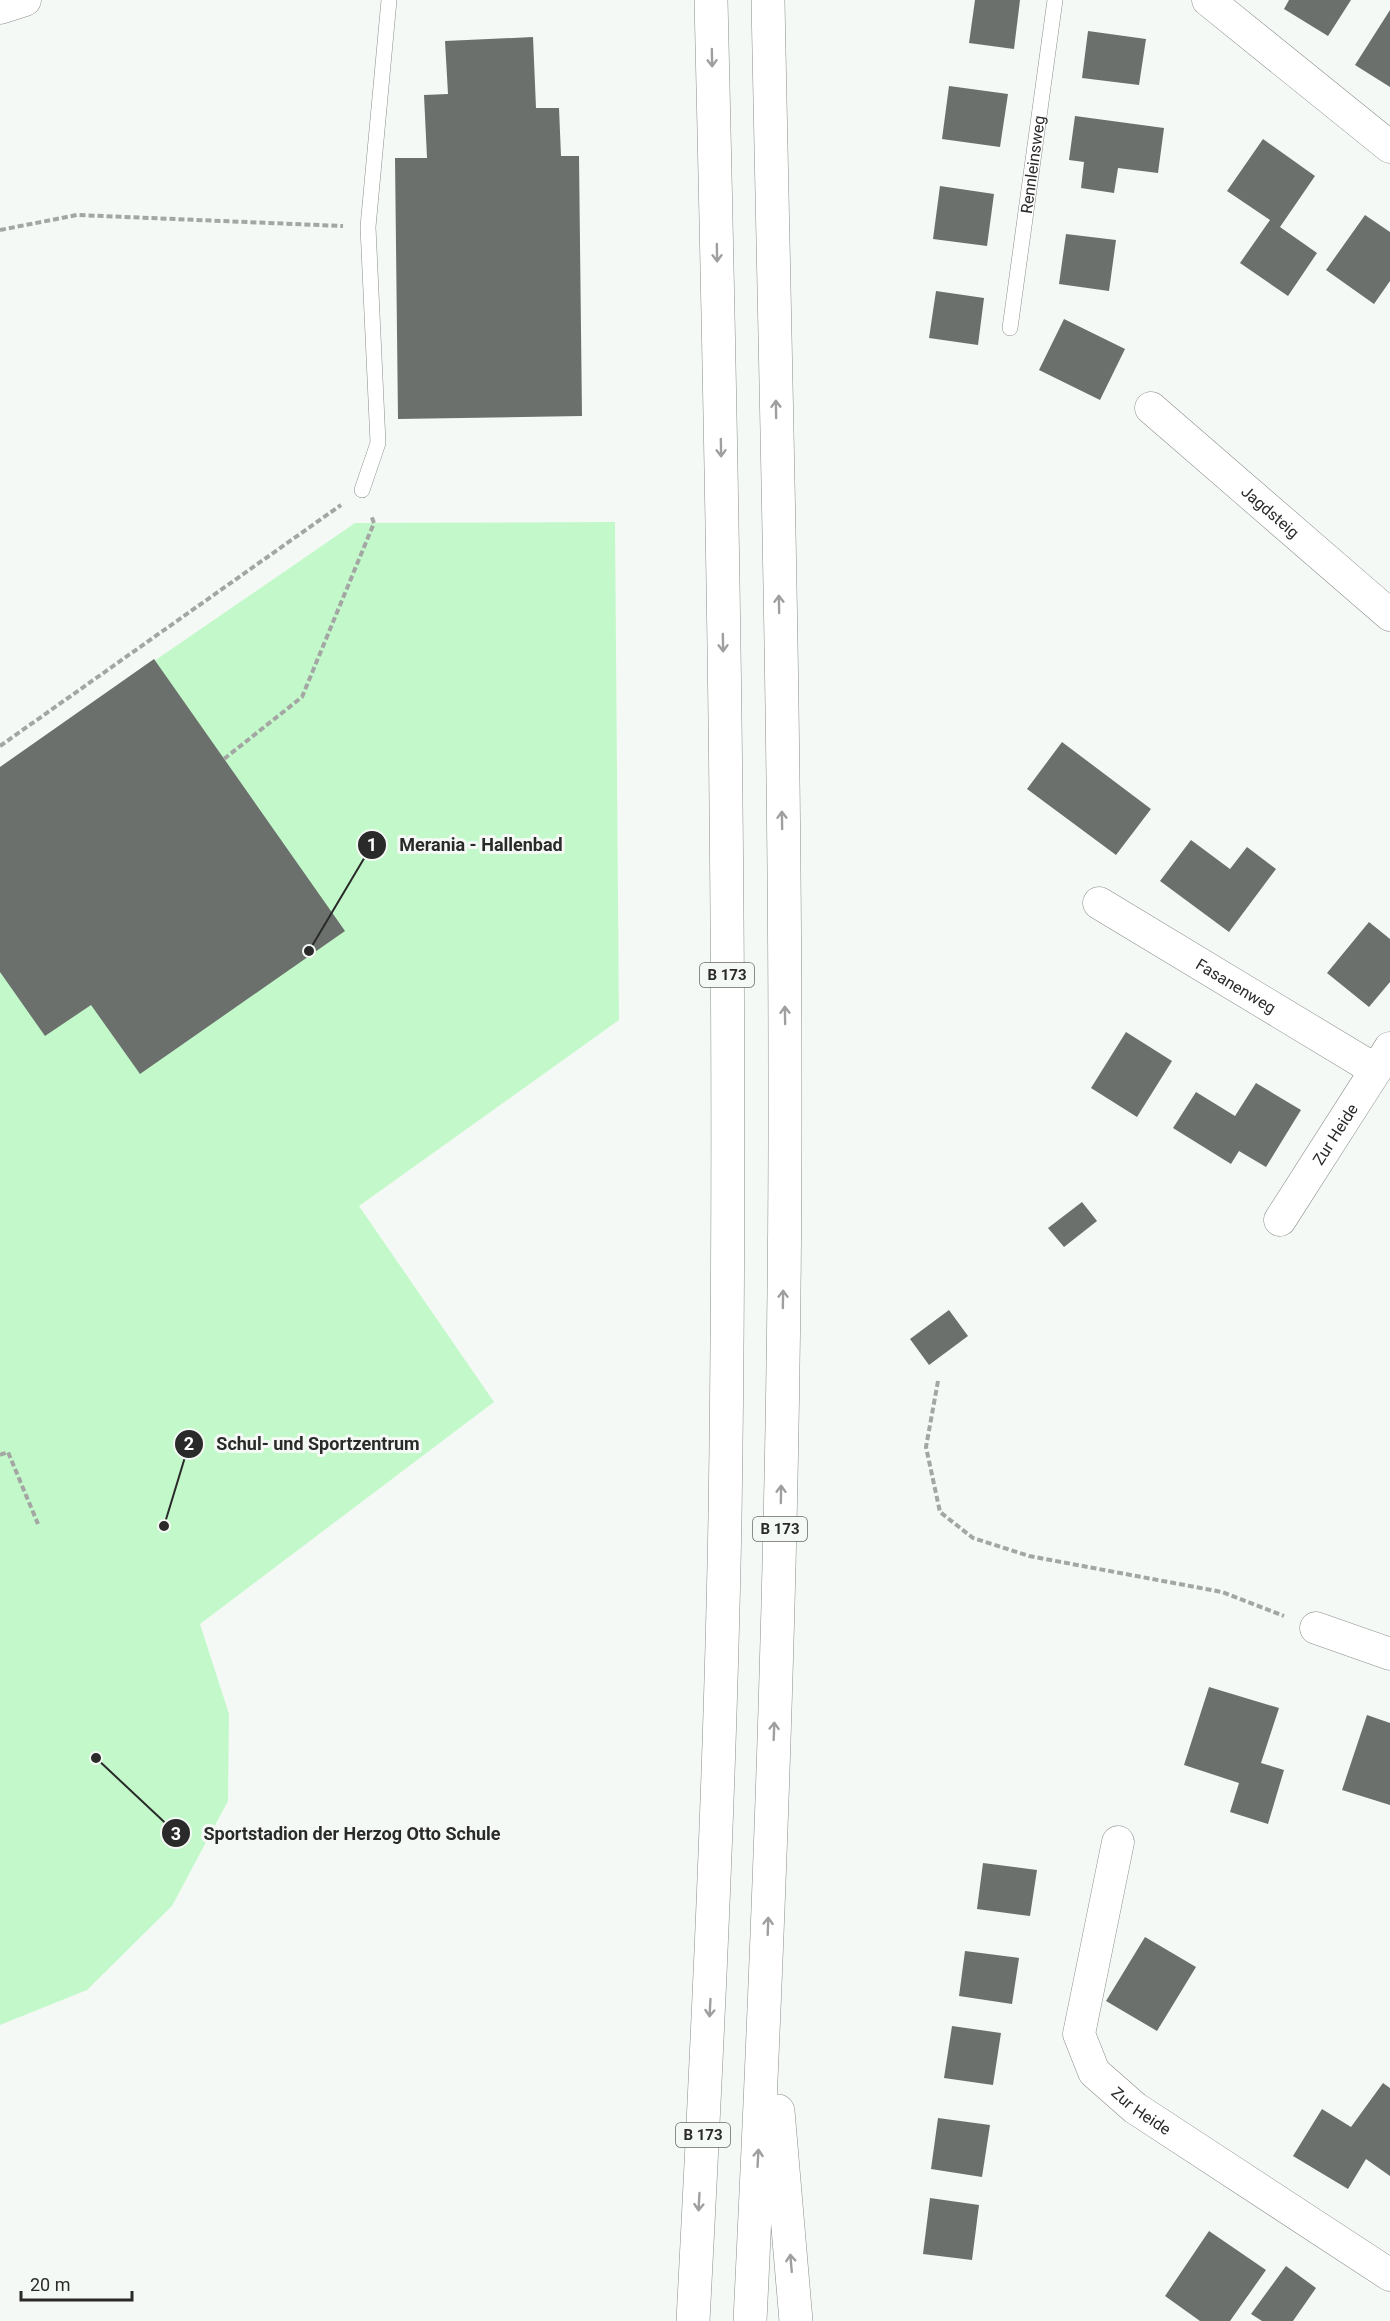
<svg xmlns="http://www.w3.org/2000/svg" width="1390" height="2321" font-family="Roboto,sans-serif">
	<rect width="100%" height="100%" fill="#f5f9f5"/>
	<path fill="#c3f9ca" d="M 615,522 L 619,1020 L 359,1206 L 494,1402 L 200,1624 L 229,1714 L 228,1801 L 172,1906 L 87,1990 L 0,2025 L 0,767 L 355,523 Z"/>
	<path fill="#6c706c" d="M 975,0 L 1020,0 L 1014,49 L 969,43 Z
		M 1289,0 L 1351,0 L 1328,36 L 1284,9 Z
		M 1390,10 L 1390,87 L 1355,65 Z
		M 1088,31 L 1146,39 L 1139,85 L 1082,78 Z
		M 533,37 L 536,108 L 559,108 L 561,156 L 579,156 L 582,416 L 398,419 L 395,158 L 427,158 L 424,95 L 448,94 L 445,41 Z
		M 949,86 L 1008,94 L 1000,147 L 942,139 Z
		M 1075,116 L 1164,128 L 1158,173 L 1118,168 L 1114,193 L 1081,188 L 1084,162 L 1069,160 Z
		M 1263,139 L 1315,176 L 1280,227 L 1317,253 L 1288,296 L 1240,263 L 1270,220 L 1227,191 Z
		M 940,186 L 994,194 L 987,246 L 933,239 Z
		M 1365,215 L 1390,232 L 1390,281 L 1374,304 L 1326,270 Z
		M 1066,234 L 1116,240 L 1109,291 L 1059,284 Z
		M 936,291 L 984,298 L 978,345 L 929,338 Z
		M 1064,319 L 1125,349 L 1100,400 L 1039,370 Z
		M 154,659 L 345,931 L 140,1074 L 91,1005 L 45,1036 L 0,972 L 0,767 Z
		M 1062,742 L 1151,809 L 1116,855 L 1027,789 Z
		M 1191,840 L 1230,869 L 1247,847 L 1276,869 L 1229,932 L 1160,881 Z
		M 1369,922 L 1390,939 L 1390,982 L 1369,1007 L 1327,973 Z
		M 1126,1032 L 1172,1061 L 1137,1117 L 1091,1088 Z
		M 1256,1083 L 1301,1110 L 1266,1167 L 1239,1151 L 1231,1164 L 1173,1128 L 1196,1092 L 1235,1116 Z
		M 1082,1202 L 1097,1221 L 1064,1247 L 1048,1228 Z
		M 949,1310 L 968,1336 L 929,1365 L 910,1339 Z
		M 1209,1687 L 1279,1708 L 1261,1763 L 1284,1770 L 1268,1824 L 1230,1812 L 1239,1783 L 1184,1765 Z
		M 1367,1715 L 1390,1723 L 1390,1805 L 1342,1790 Z
		M 983,1863 L 1037,1870 L 1030,1916 L 977,1909 Z
		M 1145,1937 L 1196,1967 L 1157,2031 L 1106,2001 Z
		M 965,1951 L 1019,1958 L 1012,2004 L 959,1996 Z
		M 952,2026 L 1001,2033 L 993,2085 L 944,2078 Z
		M 1383,2083 L 1390,2088 L 1390,2176 L 1366,2159 L 1348,2189 L 1293,2156 L 1322,2109 L 1351,2127 Z
		M 938,2118 L 990,2125 L 982,2177 L 931,2169 Z
		M 930,2198 L 979,2205 L 972,2260 L 923,2254 Z
		M 1209,2231 L 1266,2270 L 1230,2321 L 1200,2321 L 1165,2296 Z
		M 1286,2266 L 1316,2288 L 1293,2321 L 1262,2321 L 1251,2314 Z"/>
	<g fill="none" stroke-linecap="round" stroke-linejoin="round">
		<g stroke="#8a8e8b" stroke-width="16">
			<g id="lane">
				<path id="s1" d="M 1010,328 L 1055,0"/>
				<path d="M 362,490 L 378,443 L 368,227 L 389,0"/>
			</g>
		</g>
		<g stroke="#8a8e8b" stroke-width="33">
			<g id="street">
				<path d="M 1208,0 L 1390,147"/>
				<path d="M 0,8 L 25,0"/>
				<path id="s2" d="M 1151,408 L 1390,615"/>
				<path id="s3" d="M 1099,903 L 1374,1069"/>
				<path id="s4" d="M 1280,1220 L 1390,1048"/>
				<path d="M 1316,1628 L 1390,1654"/>
				<path id="s5" d="M 1118,1842 L 1079,2034 L 1094,2072 L 1135,2108 L 1390,2275"/>
			</g>
		</g>
		<g stroke="#8a8e8b" stroke-width="34">
			<path id="highway" d="M 778,2111 L 796,2321
				M 693,2321 C 707,2053 720,1785 725,1517 C 733,1011 723,505 711,0
				M 750,2321 C 770,1905 786,1489 785,1073 C 785,716 775,358 768,0"/>
		</g>
		<path stroke="#a4a6a4" stroke-width="4" stroke-dasharray="6 3" stroke-linecap="butt" d="M 0,230 L 77,215 L 343,226
			M 0,746 L 341,505
			M 224,759 L 302,697 L 374,523 L 371,515
			M 938,1381 L 926,1447 L 940,1512 L 973,1538 L 1029,1556 L 1222,1592 L 1284,1616
			M 0,1455 L 8,1452 L 38,1524"/>
		<use href="#lane" stroke="#fff" stroke-width="15"/>
		<use href="#street" stroke="#fff" stroke-width="32"/>
		<use href="#highway" stroke="#fff" stroke-width="33"/>
	</g>
	<defs><path id="oneway-shaft" d="M-6 0H5M1.5-3L5.5 0L1.5 3" fill="none" stroke-width="1.6" stroke-linecap="round" stroke-linejoin="round" transform="scale(1.5)"/></defs>
	<g stroke="#9f9f9f">
		<use href="#oneway-shaft" transform="translate(712 58) rotate(89)"/>
		<use href="#oneway-shaft" transform="translate(717 253) rotate(89)"/>
		<use href="#oneway-shaft" transform="translate(776 409) rotate(-91)"/>
		<use href="#oneway-shaft" transform="translate(721 448) rotate(89)"/>
		<use href="#oneway-shaft" transform="translate(779 604) rotate(-91)"/>
		<use href="#oneway-shaft" transform="translate(723 643) rotate(89)"/>
		<use href="#oneway-shaft" transform="translate(782 820) rotate(-91)"/>
		<use href="#oneway-shaft" transform="translate(785 1015) rotate(-91)"/>
		<use href="#oneway-shaft" transform="translate(783 1299) rotate(-89)"/>
		<use href="#oneway-shaft" transform="translate(781 1494) rotate(-89)"/>
		<use href="#oneway-shaft" transform="translate(774 1731) rotate(-88)"/>
		<use href="#oneway-shaft" transform="translate(768 1926) rotate(-88)"/>
		<use href="#oneway-shaft" transform="translate(710 2008) rotate(93)"/>
		<use href="#oneway-shaft" transform="translate(758 2158) rotate(-87)"/>
		<use href="#oneway-shaft" transform="translate(699 2202) rotate(93)"/>
		<use href="#oneway-shaft" transform="translate(791 2263) rotate(-95)"/>
	</g>
	<g text-anchor="middle" stroke-width="6" stroke-linejoin="round" paint-order="stroke">
		<g fill="#f5f9f5" stroke="#666866" stroke-width="1.5">
			<rect x="700" y="963" width="54" height="24" rx="4.5"/>
			<rect x="753" y="1517" width="54" height="24" rx="4.5"/>
			<rect x="676" y="2123" width="54" height="24" rx="4.5"/>
		</g>
		<g font-size="15" font-weight="bold" fill="#292a29">
			<text x="727" y="980">B 173</text>
			<text x="780" y="1534">B 173</text>
			<text x="703" y="2140">B 173</text>
		</g>
		<g font-size="16" fill="#292a29" stroke="#f5f9f5">
			<text dy="6" stroke="none"><textPath href="#s1" startOffset="165">Rennleinsweg</textPath></text>
			<text dy="6" stroke="none"><textPath href="#s2" startOffset="158">Jagdsteig</textPath></text>
			<text dy="6" stroke="none"><textPath href="#s3" startOffset="160">Fasanenweg</textPath></text>
			<text dy="6" stroke="none"><textPath href="#s4" startOffset="102">Zur Heide</textPath></text>
			<text dy="6" stroke="none"><textPath href="#s5" startOffset="298">Zur Heide</textPath></text>
		</g>
	</g>
	<path fill="none" stroke="#292a29" stroke-width="2" d="M309 951L372 845M164 1526L189 1444M96 1758L176 1833"/>
	<g fill="#292a29" stroke="#f5f9f5" stroke-width="2">
		<circle cx="309" cy="951" r="6"/>
		<circle cx="164" cy="1526" r="6"/>
		<circle cx="96" cy="1758" r="6"/>
		<circle cx="372" cy="845" r="15"/>
		<circle cx="189" cy="1444" r="15"/>
		<circle cx="176" cy="1833" r="15"/>
	</g>
	<g font-size="18" text-anchor="middle" font-weight="bold" fill="#fff">
		<text x="372" y="851">1</text>
		<text x="189" y="1450">2</text>
		<text x="176" y="1840">3</text>
	</g>
	<g font-size="18" text-anchor="middle" font-weight="bold" fill="#292a29" stroke="#f5f9f5" stroke-width="6" stroke-linejoin="round" paint-order="stroke">
		<text x="481" y="851">Merania - Hallenbad</text>
		<text x="318" y="1450">Schul- und Sportzentrum</text>
		<text x="352" y="1840">Sportstadion der Herzog Otto Schule</text>
	</g>
	<path d="M21 2291v9h111v-9" fill="none" stroke="#292a29" stroke-width="3"/>
	<text x="30" y="2291" font-size="18" fill="#292a29" stroke="#f5f9f5" stroke-width="4.5" paint-order="stroke">20 m</text>
</svg>
